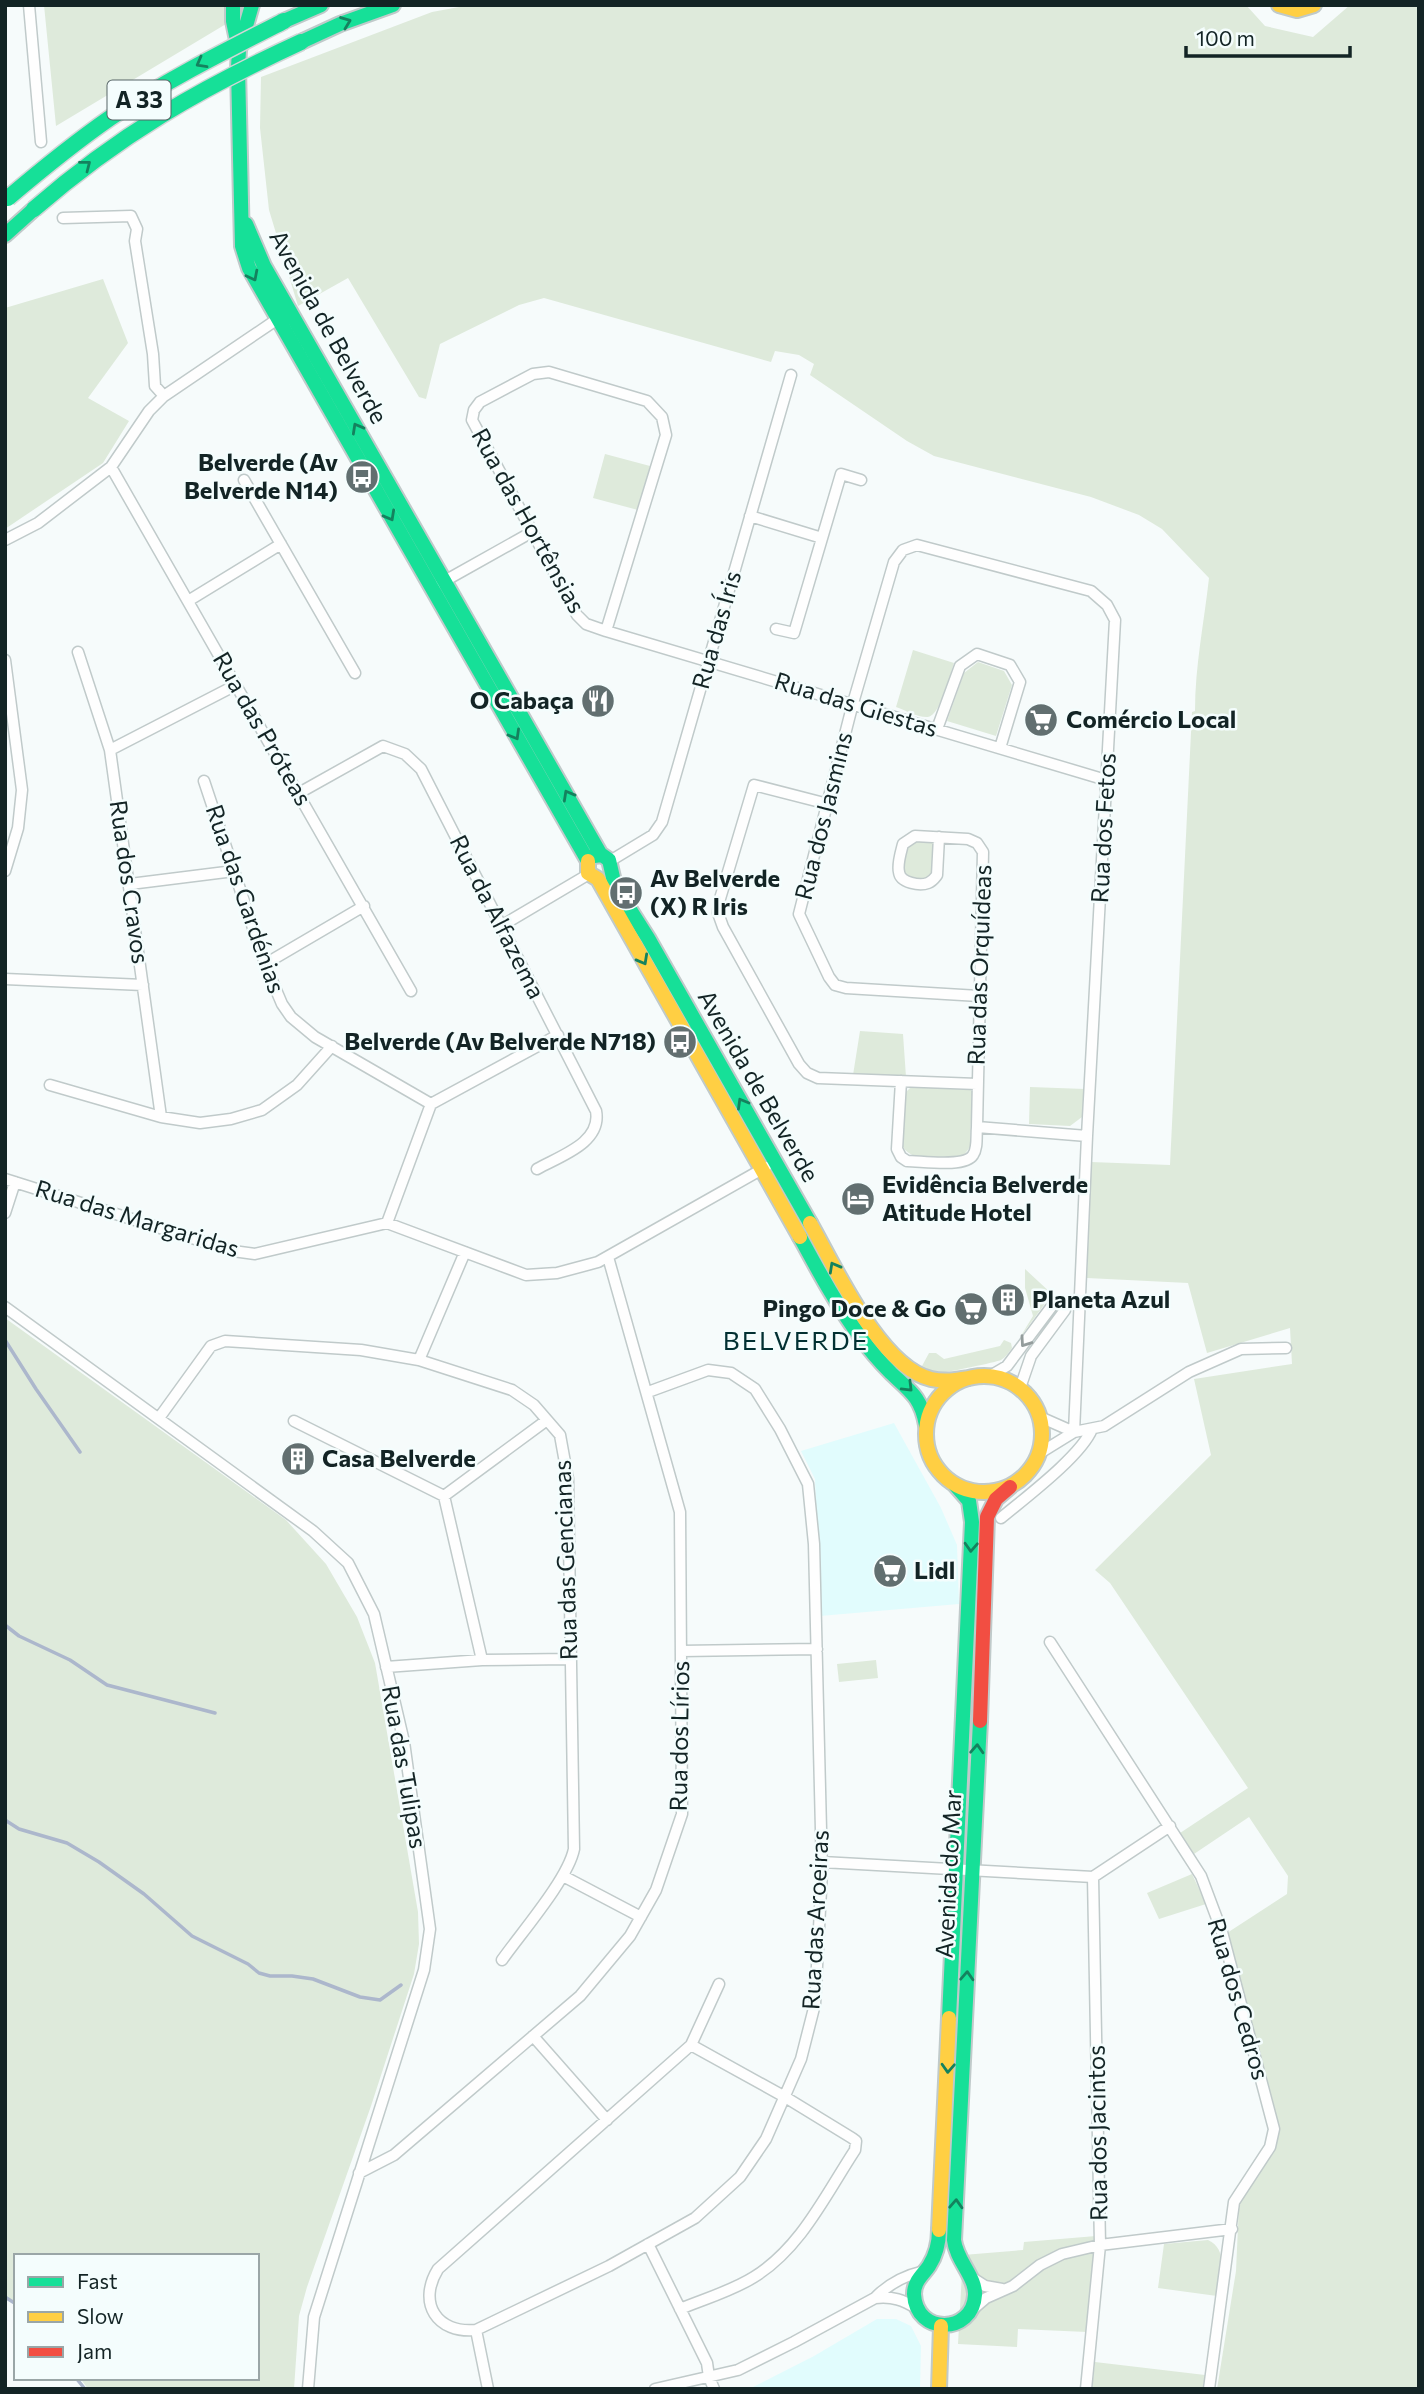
<svg xmlns="http://www.w3.org/2000/svg" width="1424" height="2394" font-family="Commissioner,sans-serif">
	<rect width="100%" height="100%" fill="#f6fbfb"/>
	<path fill="#e1fcfd" d="M 894,1423 L 941,1508 L 957,1545 L 959,1604 L 820,1616 L 815,1479 L 801,1451 Z
		M 877,2319 L 896,2319 L 911,2326 L 921,2346 L 920,2389 L 749,2389 L 814,2356 Z"/>
	<path fill="#deeadb" d="M 44,5 L 226,5 L 226,24 L 56,126 Z
		M 470,5 L 1246,5 L 1265,26 L 1313,37 L 1350,5 L 1419,5 L 1419,2389 L 1217,2389 L 1236,2271 L 1239,2204 L 1275,2150 L 1279,2129 L 1227,1933 L 1287,1894 L 1288,1876 L 1249,1817 L 1194,1854 L 1180,1833 L 1248,1788 L 1110,1583 L 1095,1570 L 1211,1455 L 1194,1379 L 1292,1364 L 1290,1328 L 1207,1353 L 1188,1283 L 1087,1278 L 1091,1162 L 1170,1165 L 1192,712 L 1195,711 C 1195,666 1204,623 1209,578 L 1162,529 L 1139,515 L 1091,497 L 934,456 L 907,441 L 810,375 L 814,364 L 799,355 L 775,351 L 771,362 L 544,298 L 519,305 L 440,344 L 426,399 L 419,397 L 348,278 L 298,306 L 269,210 L 260,128 L 261,77 L 432,12 Z
		M 103,279 L 128,343 L 88,398 L 129,421 L 103,463 L 5,529 L 5,308 Z
		M 605,454 L 650,466 L 638,510 L 593,498 Z
		M 913,650 L 954,663 C 950,674 940,716 928,717 C 919,718 905,710 896,707 Z
		M 978,662 L 1004,671 L 1012,685 L 996,736 L 947,721 L 964,673 Z
		M 914,839 L 934,841 L 934,873 L 923,881 L 903,875 L 904,849 Z
		M 860,1031 L 903,1034 L 906,1077 L 853,1075 Z
		M 912,1086 L 965,1086 L 972,1091 L 970,1147 L 964,1155 L 958,1157 C 942,1157 912,1163 903,1147 L 905,1093 Z
		M 1030,1087 L 1085,1089 L 1082,1117 L 1070,1126 L 1029,1124 Z
		M 1025,1269 L 1052,1294 L 1019,1339 L 1033,1316 L 1025,1288 Z
		M 5,1318 L 286,1520 L 326,1564 L 357,1617 L 375,1663 L 418,1912 L 419,1944 L 414,1974 L 371,2106 L 307,2287 L 299,2316 L 294,2389 L 88,2389 L 80,2378 L 257,2378 L 257,2256 L 16,2256 L 16,2304 L 5,2298 Z
		M 1004,1340 L 1011,1343 L 1012,1348 C 1009,1352 1006,1357 1001,1360 C 997,1362 941,1374 936,1373 C 930,1372 927,1368 922,1366 L 929,1353 L 936,1353 L 944,1359 L 1000,1346 Z
		M 876,1660 L 878,1678 L 839,1682 L 837,1664 Z
		M 1192,1874 L 1206,1904 L 1159,1919 L 1147,1893 Z
		M 1096,2236 L 1087,2332 L 1018,2329 L 1017,2347 L 958,2344 L 963,2255 L 1023,2250 L 1024,2242 Z
		M 1208,2240 C 1230,2250 1219,2277 1217,2296 L 1158,2288 L 1164,2244 Z
		M 1095,2362 L 1205,2375 L 1203,2389 L 1092,2389 Z"/>
	<g fill="none" stroke-linecap="round" stroke-linejoin="round">
		<path stroke="#acb7cc" stroke-width="3.5" d="M 5,1340 L 36,1389 L 80,1452
			M 5,1625 L 19,1636 L 70,1660 L 107,1685 L 215,1713
			M 5,1820 L 19,1829 L 67,1843 L 99,1862 L 144,1894 L 192,1936 L 248,1964 L 259,1973 L 270,1976 L 292,1976 L 313,1979 L 360,1997 L 380,2000 L 401,1985
			M 5,2297 L 16,2304
			M 76,2378 L 85,2389"/>
		<g stroke="#c0caca" stroke-width="13">
			<path id="street" d="M 29,5 L 41,142
				M 63,218 L 131,216 L 137,229 L 135,241 L 153,354 L 155,386 L 164,396
				M 111,467 L 411,991
				M 244,480 L 355,673
				M 750,516 L 822,538
				M 5,540 L 38,523 L 111,467 L 149,411 L 164,396 L 282,316
				M 441,583 L 532,532
				M 188,601 L 281,544
				M 776,629 L 794,633 L 841,474 L 861,480
				M 606,631 L 666,435 L 662,417 L 647,401 L 549,372 L 533,374 L 480,402 L 474,410 L 472,420 L 577,615 L 586,624 L 606,631 L 1106,780
				M 78,652 L 110,750 L 161,1117
				M 5,660 L 22,790 L 18,828 L 5,871
				M 937,729 L 960,666 L 977,654 L 1010,665 L 1020,682 L 1000,748
				M 110,750 L 236,685
				M 204,781 L 265,964 L 282,1004 L 291,1017 L 315,1037 L 431,1104
				M 299,793 L 383,746 L 405,754 L 421,769 L 596,1111 C 602,1143 560,1156 537,1169
				M 828,804 L 754,785 L 719,902 L 718,913 L 723,927 L 799,1064 L 807,1073 L 818,1078 L 977,1084
				M 610,861 L 653,835 L 662,822 L 791,375
				M 130,884 L 234,871
				M 501,926 L 589,874
				M 265,964 L 364,906
				M 5,979 L 143,985
				M 979,996 L 846,988 L 835,985 L 829,977 L 799,914 L 853,703 L 894,562 L 903,550 L 917,545 L 1091,591 L 1107,605 L 1115,620 L 1087,1136 L 1074,1432
				M 901,1081 L 897,1149 L 901,1157 L 907,1161 C 922,1161 965,1168 973,1155 C 978,1148 976,1136 977,1127 L 983,852 L 977,843 L 968,839 L 915,836 L 903,844 C 901,852 897,864 899,872 C 900,883 920,886 928,883 C 933,881 934,879 937,875 L 939,837
				M 50,1085 L 161,1117 L 200,1123 L 231,1119 L 262,1110 L 297,1085 L 332,1046
				M 977,1127 L 1087,1136
				M 5,1179 L 233,1251 L 255,1254 L 387,1223 L 526,1275 L 557,1273 L 598,1262 L 766,1167
				M 5,1213 L 15,1182
				M 387,1223 L 431,1104 L 558,1035
				M 5,1307 L 313,1531 L 348,1563 L 374,1614 L 404,1742 L 430,1929 L 424,1970 L 314,2317 L 308,2389
				M 419,1360 L 465,1252
				M 990,1376 L 1007,1366 L 1055,1302
				M 1020,1388 L 1031,1356 L 1065,1310
				M 648,1392 L 708,1370 L 731,1373 L 755,1389 L 780,1429 L 808,1484 L 814,1544 L 822,1871 L 815,2004 L 801,2059 L 766,2139 L 740,2177 L 695,2218 L 609,2266 L 476,2330 C 437,2334 417,2303 438,2269 L 691,2045 L 719,1984
				M 1040,1417 L 1074,1432
				M 159,1418 L 211,1346 L 225,1341 L 361,1350 L 419,1360 L 512,1390 L 534,1405 L 560,1435 L 568,1479 L 574,1849 C 568,1879 521,1933 502,1960
				M 294,1421 L 444,1496 L 482,1660
				M 1040,1453 L 1074,1432 L 1104,1426 L 1189,1372 L 1241,1349 L 1286,1348
				M 444,1496 L 547,1420
				M 1001,1518 C 1025,1498 1081,1456 1092,1429
				M 1050,1642 L 1201,1876 L 1222,1932 L 1274,2129 L 1270,2147 L 1234,2202 L 1209,2389
				M 681,1651 L 817,1649
				M 386,1667 L 482,1660 L 569,1659
				M 822,1862 L 1093,1877 L 1170,1826
				M 563,1876 L 641,1917
				M 533,2036 L 607,2120
				M 359,2173 L 394,2155 L 580,1996 L 630,1936 L 656,1890 L 682,1814 L 680,1512 L 608,1257
				M 648,2244 L 707,2363 L 709,2377 L 714,2389
				M 971,2277 L 985,2286 L 1002,2289
				M 680,2309 C 704,2299 732,2291 754,2277 C 801,2248 826,2194 855,2150 L 856,2141 L 852,2138 L 785,2097 L 691,2045
				M 918,2309 C 903,2300 893,2296 875,2298 C 888,2284 907,2275 924,2271
				M 972,2310 L 986,2298 L 1013,2286 L 1040,2265 L 1062,2254 L 1100,2245 L 1232,2229
				M 476,2330 L 488,2389
				M 655,2389 L 738,2370 L 794,2342 L 875,2298
				M 1086,2389 L 1100,2245 L 1093,1877"/>
		</g>
		<g stroke="#c0caca" stroke-width="18">
			<path id="fast" d="M 233,5 L 233,21 L 238,45
				M 252,5 L 239,50 L 238,68 L 242,246 L 249,268 L 588,861
				M 284,21 L 321,5
				M 301,42 L 340,24 L 393,5
				M 246,224 L 264,266 L 601,855
				M 5,235 L 34,209
				M 594,856 L 602,855 L 609,860 L 615,886 L 648,938 L 810,1223
				M 800,1237 C 818,1270 836,1304 859,1335 C 868,1348 879,1361 891,1373 C 910,1391 921,1397 926,1425
				M 949,2018 L 972,1522 L 969,1501 L 955,1485
				M 939,2230 C 939,2243 936,2255 929,2266 C 923,2275 914,2281 914,2294 C 916,2336 973,2334 975,2295 C 976,2277 956,2260 954,2240 L 980,1721"/>
		</g>
		<g stroke="#c0caca" stroke-width="18">
			<path id="slow" d="M 1279,5 L 1297,10 L 1314,5
				M 588,861 L 588,873 L 598,879 L 800,1237
				M 810,1223 C 835,1267 880,1367 931,1379 C 944,1382 956,1380 969,1378
				M926 1434a58 58 0 1 1 116 0a58 58 0 1 1-116 0Z
				M 939,2230 L 949,2018
				M 939,2389 L 941,2326"/>
		</g>
		<g stroke="#c0caca" stroke-width="18">
			<path id="jam" d="M 980,1721 L 987,1517 L 996,1499 L 1010,1487"/>
		</g>
		<use href="#street" stroke="#fefefe" stroke-width="10"/>
		<use href="#fast" stroke="#16e098" stroke-width="14"/>
		<use href="#slow" stroke="#ffcf43" stroke-width="14"/>
		<use href="#jam" stroke="#f24e42" stroke-width="14"/>
		<g stroke="#d1d6d6" stroke-width="19" stroke-linecap="butt">
			<path id="fast-bridge" d="M 8,198 C 41,170 74,143 110,118 C 165,81 225,51 284,21
				M 34,209 C 119,135 199,89 301,42"/>
		</g>
		<use href="#fast-bridge" stroke="#16e098" stroke-width="16"/>
	</g>
	<defs><path id="oneway-chevron" d="M-2-3.5L2.5 0L-2 3.5" fill="none" stroke-width="1.6" stroke-linecap="round" stroke-linejoin="round" transform="scale(1.75)"/></defs>
	<g stroke="#14825e">
		<use href="#oneway-chevron" transform="translate(346 22) rotate(-21)"/>
		<use href="#oneway-chevron" transform="translate(201 63) rotate(151)"/>
		<use href="#oneway-chevron" transform="translate(86 165) rotate(-38)"/>
		<use href="#oneway-chevron" transform="translate(253 276) rotate(63)"/>
		<use href="#oneway-chevron" transform="translate(357 428) rotate(-119)"/>
		<use href="#oneway-chevron" transform="translate(390 516) rotate(61)"/>
		<use href="#oneway-chevron" transform="translate(515 735) rotate(60)"/>
		<use href="#oneway-chevron" transform="translate(568 795) rotate(-119)"/>
		<use href="#oneway-chevron" transform="translate(643 960) rotate(61)"/>
		<use href="#oneway-chevron" transform="translate(742 1103) rotate(-120)"/>
		<use href="#oneway-chevron" transform="translate(834 1267) rotate(-119)"/>
		<use href="#oneway-chevron" transform="translate(908 1387) rotate(45)"/>
		<use href="#oneway-chevron" transform="translate(971 1547) rotate(93)"/>
		<use href="#oneway-chevron" transform="translate(977 1749) rotate(-87)"/>
		<use href="#oneway-chevron" transform="translate(967 1976) rotate(-87)"/>
		<use href="#oneway-chevron" transform="translate(948 2068) rotate(93)"/>
		<use href="#oneway-chevron" transform="translate(956 2204) rotate(-87)"/>
	</g>
	<use stroke="#949c9c" href="#oneway-chevron" transform="translate(1025 1342) rotate(125)"/>
	<defs>
		<g id="bus-disc" transform="scale(1.75)"><circle r="9.5" fill="#626f70" stroke="#f4fdfd"/><path d="M-5-6H5V4H4V6H2V4H-2V6H-4V4H-5ZM-3.5-4V0h7V-4ZM-3.5 1.2v1.5H-2V1.2ZM2 1.2v1.5H3.5V1.2Z" fill="#fff"/></g>
		<g id="restaurant-disc" transform="scale(1.75)"><circle r="9.5" fill="#626f70" stroke="#f4fdfd"/><path d="M-5-6h1v4h1v-4h1v4h1v-4h1v5L-1.5 .5V6h-2V.5L-5-1ZM5-6V6H3V1.5H1.5Q1.5-4 5-6Z" fill="#fff"/></g>
		<g id="supermarket-disc" transform="scale(1.75)"><circle r="9.5" fill="#626f70" stroke="#f4fdfd"/><path d="M-6-5.5h2.5l.6 2H6L4.5 2H-2.5L-4.4-4H-6ZM-1.5 3.2a1.3 1.3 0 1 0 .1 0ZM3 3.2a1.3 1.3 0 1 0 .1 0Z" fill="#fff"/></g>
		<g id="hotel-disc" transform="scale(1.75)"><circle r="9.5" fill="#626f70" stroke="#f4fdfd"/><path d="M-6-4.5h1.5V1H6V5H4.5V3h-9V5H-6ZM-4 0a1.8 1.8 0 1 1 3.6 0ZM.5 0V-2.5h3Q6-2.5 6 0Z" fill="#fff"/></g>
		<g id="building-disc" transform="scale(1.75)"><circle r="9.5" fill="#626f70" stroke="#f4fdfd"/><path d="M-4-6H4V6H1V3H-1V6H-4ZM-2.5-4.3h1.7v1.8h-1.7ZM.8-4.3h1.7v1.8H.8ZM-2.5-1h1.7V.8h-1.7ZM.8-1h1.7V.8H.8Z" fill="#fff"/></g>
	</defs>
	<g fill-rule="evenodd">
		<use href="#bus-disc" x="362" y="477"/>
		<use href="#restaurant-disc" x="598" y="701"/>
		<use href="#supermarket-disc" x="1041" y="720"/>
		<use href="#bus-disc" x="626" y="893"/>
		<use href="#bus-disc" x="680" y="1042"/>
		<use href="#hotel-disc" x="858" y="1199"/>
		<use href="#building-disc" x="1008" y="1300"/>
		<use href="#supermarket-disc" x="971" y="1309"/>
		<use href="#building-disc" x="298" y="1459"/>
		<use href="#supermarket-disc" x="890" y="1571"/>
	</g>
	<g text-anchor="middle" stroke-width="5" stroke-linejoin="round" paint-order="stroke">
		<rect fill="#f4fdfd" stroke="#566566" stroke-width="2" x="107.5" y="80.5" width="63" height="39" rx="5"/>
		<g font-size="23" font-weight="bold" fill="#132425">
			<text x="139" y="108">A 33</text>
		</g>
		<g font-size="24" fill="#132425" stroke="#f4fdfd">
			<text transform="translate(328 327) rotate(61)" y="8">Avenida de Belverde</text>
			<text transform="translate(528 521) rotate(61)" y="8">Rua das Hortênsias</text>
			<text transform="translate(717 630) rotate(-74)" y="8">Rua das Íris</text>
			<text transform="translate(856 705) rotate(17)" y="8">Rua das Giestas</text>
			<text transform="translate(262 729) rotate(60)" y="8">Rua das Próteas</text>
			<text transform="translate(824 816) rotate(-76)" y="8">Rua dos Jasmins</text>
			<text transform="translate(1104 828) rotate(-87)" y="8">Rua dos Fetos</text>
			<text transform="translate(129 882) rotate(82)" y="8">Rua dos Cravos</text>
			<text transform="translate(245 899) rotate(71)" y="8">Rua das Gardénias</text>
			<text transform="translate(497 917) rotate(63)" y="8">Rua da Alfazema</text>
			<text transform="translate(980 965) rotate(-88)" y="8">Rua das Orquídeas</text>
			<text transform="translate(758 1086) rotate(60)" y="8">Avenida de Belverde</text>
			<text transform="translate(137 1219) rotate(17)" y="8">Rua das Margaridas</text>
			<text transform="translate(566 1560) rotate(-92)" y="8">Rua das Gencianas</text>
			<text transform="translate(680 1736) rotate(-89)" y="8">Rua dos Lírios</text>
			<text transform="translate(404 1767) rotate(80)" y="8">Rua das Tulipas</text>
			<text transform="translate(949 1874) rotate(-87)" y="8">Avenida do Mar</text>
			<text transform="translate(816 1920) rotate(-87)" y="8">Rua das Aroeiras</text>
			<text transform="translate(1238 1999) rotate(74)" y="8">Rua dos Cedros</text>
			<text transform="translate(1098 2133) rotate(-91)" y="8">Rua dos Jacintos</text>
		</g>
		<g font-size="24" font-weight="bold" fill="#132425" stroke="#f4fdfd" text-anchor="start">
			<text x="338" y="471" text-anchor="end">Belverde (Av<tspan x="338" dy="28">Belverde N14)</tspan></text>
			<text x="574" y="709" text-anchor="end">O Cabaça</text>
			<text x="1066" y="728">Comércio Local</text>
			<text x="650" y="887">Av Belverde<tspan x="650" dy="28">(X) R Iris</tspan></text>
			<text x="656" y="1050" text-anchor="end">Belverde (Av Belverde N718)</text>
			<text x="882" y="1193">Evidência Belverde<tspan x="882" dy="28">Atitude Hotel</tspan></text>
			<text x="1032" y="1308">Planeta Azul</text>
			<text x="946" y="1317" text-anchor="end">Pingo Doce &amp; Go</text>
			<text x="322" y="1467">Casa Belverde</text>
			<text x="914" y="1579">Lidl</text>
		</g>
		<g font-size="26" letter-spacing="2" fill="#023032" stroke="#f4fdfd">
			<text x="796" y="1350">BELVERDE</text>
		</g>
	</g>
	<rect width="1424" height="2394" fill="none" stroke="#132425" stroke-width="14"/>
	<rect x="14" y="2254" width="245" height="126" fill="#f4fdfd" stroke="#9aa6a7" stroke-width="2"/>
	<rect x="28" y="2277" width="35" height="10" fill="#16e098" stroke="#9aa6a7" stroke-width="2"/>
	<text x="77" y="2289" font-size="21" fill="#132425">Fast</text>
	<rect x="28" y="2312" width="35" height="10" fill="#ffcf43" stroke="#9aa6a7" stroke-width="2"/>
	<text x="77" y="2324" font-size="21" fill="#132425">Slow</text>
	<rect x="28" y="2347" width="35" height="10" fill="#f24e42" stroke="#9aa6a7" stroke-width="2"/>
	<text x="77" y="2359" font-size="21" fill="#132425">Jam</text>
	<path d="M1186 46v10h164v-10" fill="none" stroke="#132425" stroke-width="3.5"/>
	<text x="1196" y="46" font-size="21" fill="#132425" stroke="#f4fdfd" stroke-width="5" paint-order="stroke">100 m</text>
</svg>
